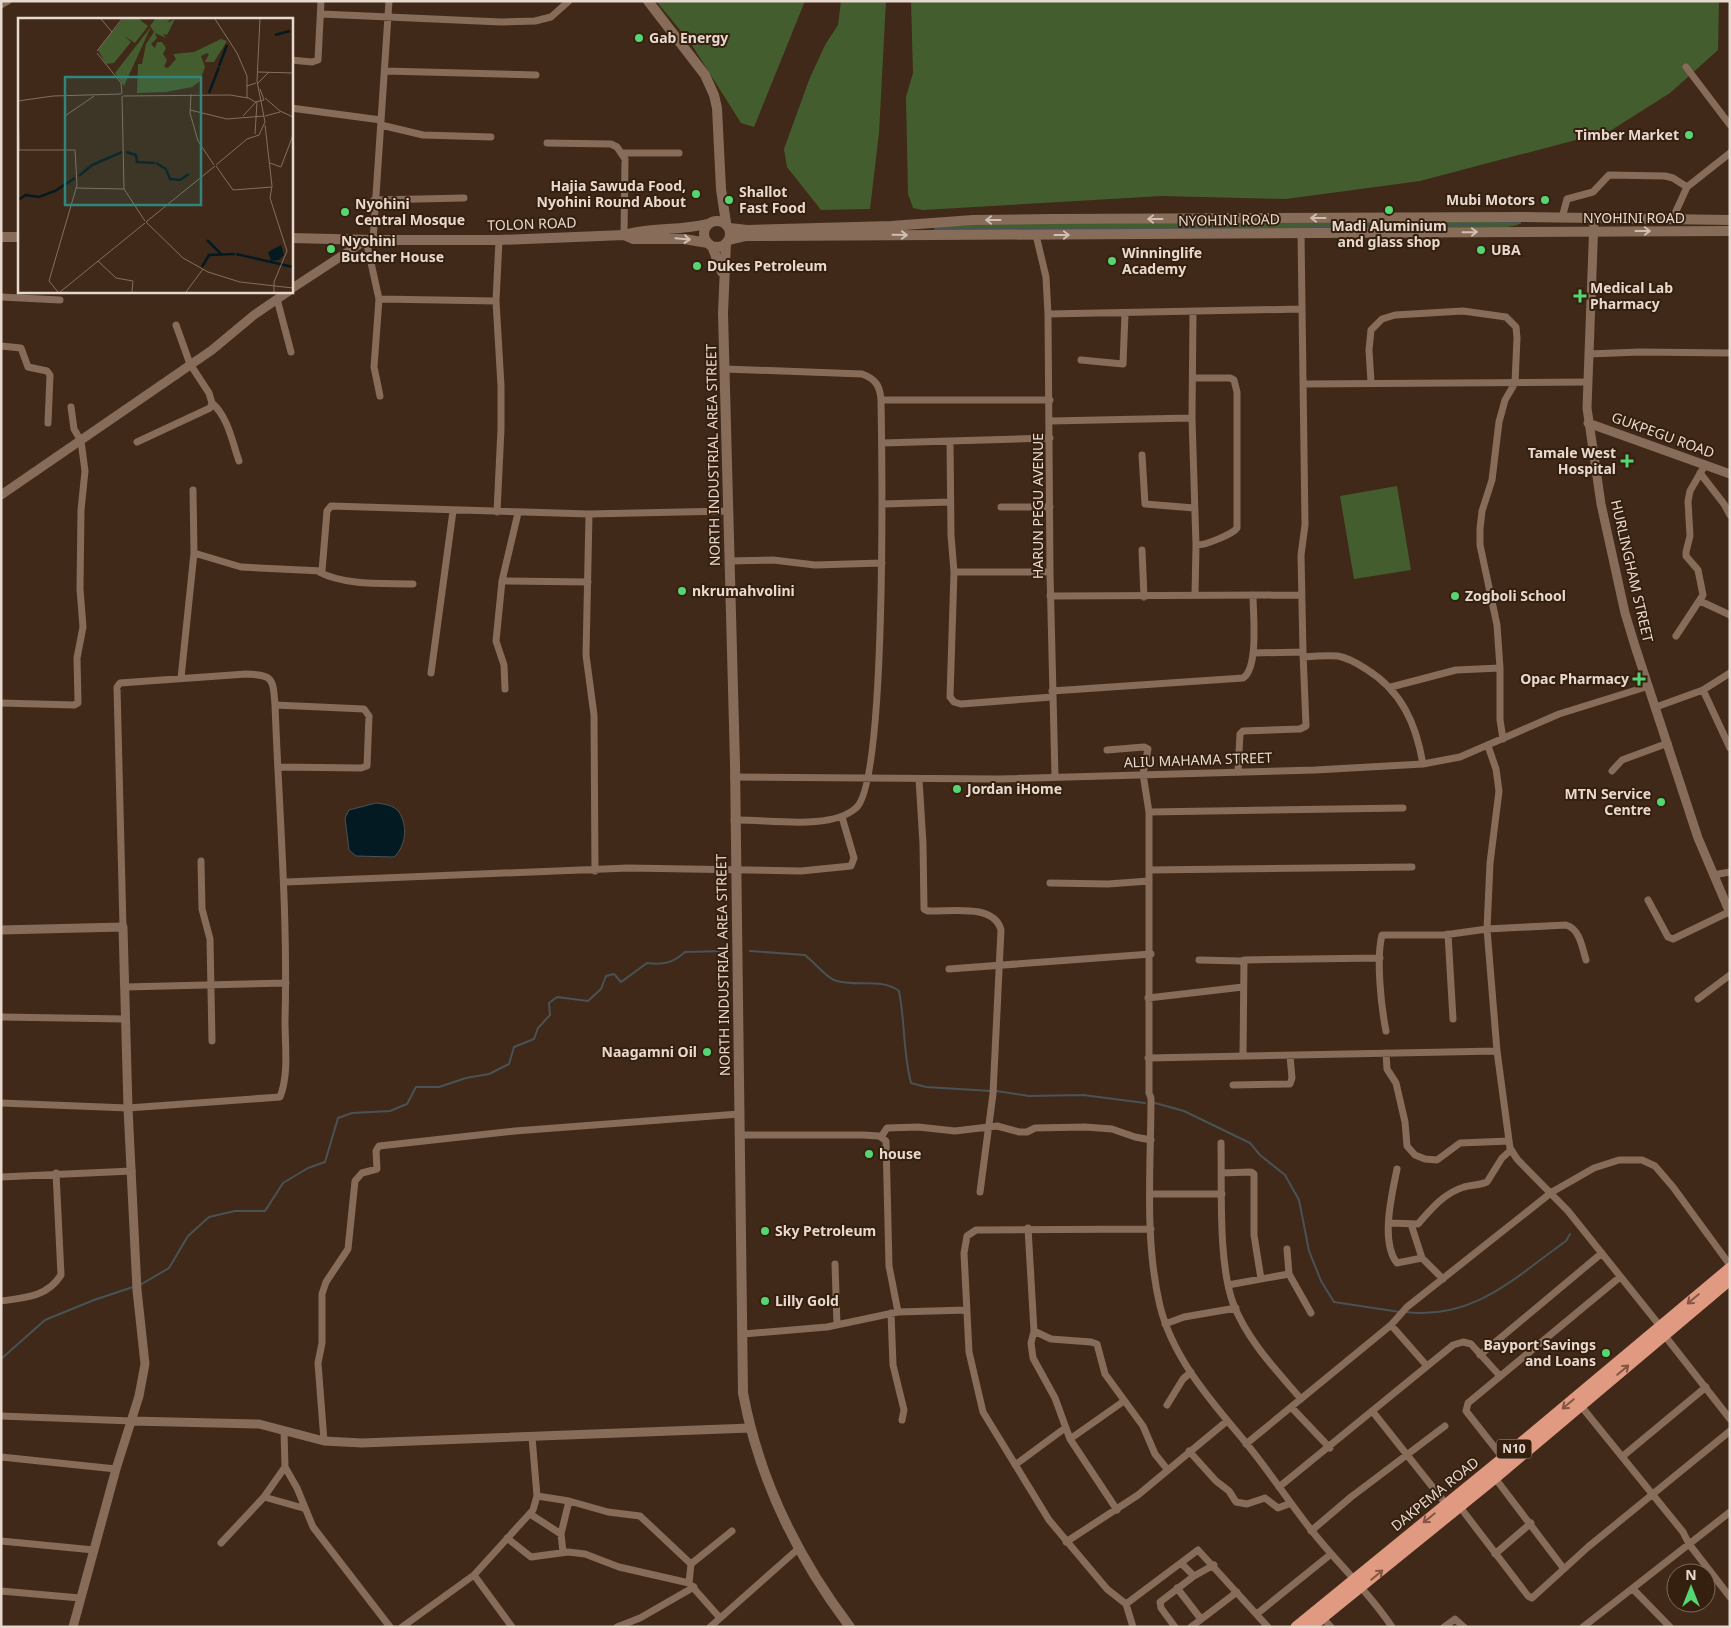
<svg xmlns="http://www.w3.org/2000/svg" width="1731" height="1628" font-family="'Noto Sans',sans-serif">
	<rect width="100%" height="100%" fill="#402918"/>
	<path fill="#445d2e" d="M 656,1 L 805,1 L 754,127 L 741,123 L 690,42 Z
		M 841,1 L 886,1 L 879,133 L 870,209 L 821,210 L 787,167 L 784,149 L 809,80 L 825,45 L 838,25 Z
		M 911,1 L 1719,1 L 1718,50 L 1670,93 L 1610,131 L 1420,181 L 1286,199 L 1162,196 L 923,210 L 913,208 L 908,194 L 906,97 L 913,73 Z
		M 1519,221 L 1518,225 L 1507,227 L 935,232 L 935,227 L 987,224 Z
		M 1397,486 L 1411,570 L 1354,579 L 1340,496 Z"/>
	<path fill="#041a22" stroke="#485356" d="M 376,803 C 384,804 394,805 399,812 C 408,826 406,846 394,857 L 356,856 L 349,850 L 345,818 L 349,810 Z"/>
	<g fill="none" stroke-linecap="round" stroke-linejoin="round">
		<path stroke="#485356" stroke-width="2" d="M 935,229 L 1268,228 L 1520,223
			M 750,951 L 805,955 C 814,962 825,976 834,980 C 856,988 880,977 899,991 C 905,1021 903,1053 911,1083 L 926,1087 L 991,1091
			M 996,1091 L 1029,1096 L 1083,1095 L 1145,1103
			M 1155,1103 L 1184,1111 L 1250,1143 L 1260,1155 L 1285,1175 L 1299,1200 L 1309,1251 L 1321,1281 L 1334,1302 L 1400,1312
			M 140,1285 L 169,1268 L 188,1236 L 209,1217 L 235,1211 L 265,1211 L 283,1183 L 308,1168 L 325,1162 L 338,1118 L 352,1113 L 390,1111 L 407,1104 L 416,1087 L 439,1087 L 466,1078 L 489,1074 L 509,1064 L 514,1047 L 534,1039 L 538,1028 L 550,1015 L 549,1003 L 557,997 L 588,1001 L 601,989 L 606,976 L 614,974 L 621,982 L 647,963 C 663,965 673,963 685,952 L 726,951
			M 1405,1312 C 1474,1320 1514,1278 1566,1241 L 1570,1234
			M 1,1359 L 45,1320 L 94,1300 L 133,1287"/>
		<path stroke="#866c59" stroke-width="7" d="M 1,5 L 8,1
			M 321,14 L 501,22 L 535,21 L 551,17 L 569,1
			M 291,60 L 312,62 L 318,60 L 321,1
			M 1686,67 L 1730,125
			M 385,71 L 536,75
			M 291,108 L 381,120
			M 381,125 L 423,135 L 491,137
			M 547,143 L 611,144 L 617,147 L 625,159 L 624,235
			M 622,153 L 679,153
			M 374,200 L 464,198
			M 1562,218 L 1567,199 L 1593,192 L 1609,175 L 1665,176 L 1673,178 L 1687,187
			M 1672,220 L 1687,187 L 1730,153
			M 1036,235 L 1046,277 L 1048,314 L 1050,572 L 1055,777
			M 366,240 L 379,299 L 374,367 L 380,396
			M 373,240 L 389,1
			M 1,297 L 60,300
			M 277,299 L 291,352
			M 379,299 L 496,301
			M 1193,313 L 1192,418 L 1196,545 L 1195,595
			M 1048,314 L 1302,309
			M 1,346 L 21,348 L 28,367 L 47,371 L 50,375 L 48,423
			M 1589,354 L 1639,352 L 1730,353
			M 1081,360 L 1123,364 L 1125,314
			M 725,369 L 862,374 C 876,379 880,386 881,400 C 882,456 887,782 856,808 C 830,831 768,819 734,820
			M 1193,378 L 1230,378 L 1234,380 L 1237,392 L 1237,528 C 1233,534 1204,546 1196,545
			M 1371,382 L 1369,350 L 1371,330 L 1382,319 L 1395,315 L 1463,311 L 1506,317 L 1516,327 L 1517,338 L 1515,383 L 1505,400 L 1499,422 L 1492,480 L 1482,511 L 1480,529 L 1480,545 L 1497,625 L 1500,668
			M 1304,384 L 1588,382
			M 881,400 L 1050,400
			M 212,403 C 228,417 232,441 239,461
			M 1050,421 L 1192,418
			M 950,441 L 951,535 L 954,572 L 950,697 L 954,702 L 961,704 L 1052,697
			M 137,442 L 210,408 L 212,403 L 209,393 L 190,364 L 176,325
			M 882,443 L 1050,438
			M 1142,455 L 1145,504 L 1194,508
			M 1700,473 L 1724,504 L 1730,515
			M 883,504 L 950,502
			M 1001,507 L 1050,507
			M 497,512 L 501,429 L 501,386 L 496,301 L 499,240
			M 589,514 L 586,655 L 594,715 L 595,871
			M 1142,550 L 1144,597
			M 194,553 L 241,567 L 322,571 L 327,511 L 331,506 L 589,514 L 728,511
			M 729,561 L 773,560 L 815,565 L 882,563
			M 319,572 C 346,586 384,583 413,584
			M 954,572 L 1050,572
			M 502,581 L 588,582
			M 1050,596 L 1302,595
			M 1700,601 L 1730,615
			M 1676,636 L 1703,595 L 1698,570 L 1686,556 L 1686,552 L 1690,536 L 1688,501 L 1690,491 L 1705,465
			M 1253,653 L 1303,652 L 1301,555 L 1305,525 L 1301,233
			M 1303,657 C 1315,656 1327,655 1338,656 C 1348,658 1357,663 1366,669 C 1402,691 1416,724 1423,764
			M 431,673 L 453,511
			M 181,678 L 194,553 L 193,490
			M 1391,687 L 1456,670 L 1500,668 L 1500,720 L 1503,739
			M 505,689 L 504,665 L 496,641 L 502,581 L 518,513
			M 1703,690 L 1730,748
			M 1052,691 L 1243,678 C 1259,668 1253,613 1253,595
			M 1,703 L 74,705 L 78,703 L 77,658 L 83,627 L 80,589 L 81,510 L 85,471 L 81,441 L 74,429 L 71,407
			M 275,705 L 364,709 L 369,716 L 367,766 L 361,768 L 278,767
			M 1656,707 L 1703,690 L 1730,673
			M 1488,746 L 1496,769 L 1499,791 L 1490,863 L 1487,929 L 1497,1051 L 1510,1148 L 1517,1159 L 1568,1211 L 1660,1326
			M 1107,750 L 1144,747 L 1148,749 L 1143,774 L 1149,812 L 1149,1093 L 1151,1098 C 1151,1166 1144,1239 1160,1306 C 1173,1359 1212,1402 1246,1443 C 1269,1471 1289,1502 1312,1531 C 1338,1564 1369,1592 1392,1627
			M 1612,771 L 1622,760 L 1668,743
			M 1238,772 L 1240,734 L 1243,731 L 1300,729 L 1306,726 L 1303,653
			M 734,777 L 999,779 L 1315,770 L 1423,764 L 1460,757 L 1559,714 L 1649,686
			M 919,779 L 923,844 L 924,909 L 928,911 C 950,912 994,903 1001,930 L 993,1094 L 980,1192
			M 1149,812 L 1403,808
			M 201,861 L 202,909 L 210,939 L 212,1041
			M 1149,870 L 1412,867
			M 1713,875 L 1730,872
			M 286,882 L 628,868 L 801,871 L 851,866 L 854,858 L 842,817
			M 1050,883 L 1108,884 L 1149,881
			M 1648,900 L 1668,937 L 1673,939 L 1729,912
			M 1448,934 L 1453,1019
			M 1199,960 L 1241,961 L 1244,964
			M 949,969 L 1151,954
			M 125,987 L 286,983
			M 1148,998 L 1243,987
			M 1698,999 L 1730,975
			M 1,1017 L 125,1019
			M 1386,1031 C 1381,1006 1376,958 1382,935 L 1444,935 L 1487,929 L 1566,925 C 1580,929 1582,947 1586,960
			M 1386,1053 L 1387,1069 L 1396,1083 L 1405,1122 L 1407,1146 L 1415,1155 L 1425,1159 L 1437,1160 L 1460,1143 L 1509,1141
			M 1243,1056 L 1244,960 L 1380,958
			M 1148,1058 L 1497,1051
			M 1233,1085 L 1290,1084 L 1292,1078 L 1290,1056
			M 1,1103 L 128,1108 L 280,1097 C 289,1075 285,1045 285,1021 C 288,915 279,811 275,705 C 273,678 273,675 246,674 L 120,683 L 117,687 L 123,927
			M 740,1135 L 863,1135 L 879,1136 L 886,1141 L 889,1266 L 898,1312
			M 881,1137 L 887,1128 L 918,1127 L 955,1131 L 997,1126 L 1019,1132 L 1027,1132 L 1035,1128 L 1085,1127 L 1112,1129 L 1135,1137 L 1151,1140
			M 1221,1143 C 1222,1188 1218,1262 1233,1303 C 1247,1340 1276,1370 1301,1399
			M 1397,1169 C 1392,1194 1380,1242 1397,1263 L 1422,1258
			M 1221,1173 L 1251,1172 L 1254,1174 L 1254,1235 L 1261,1279
			M 1,1177 L 132,1171
			M 1151,1194 L 1222,1194
			M 1389,1223 L 1418,1224 C 1431,1209 1444,1193 1464,1187 C 1472,1185 1480,1185 1487,1182 L 1502,1158 L 1511,1150
			M 1411,1224 L 1422,1258 L 1443,1279
			M 1028,1228 L 1034,1331 L 1051,1339 L 1091,1342 L 1097,1344 L 1105,1374 L 1143,1426 L 1155,1454 L 1167,1469
			M 1287,1249 L 1289,1274 L 1311,1313
			M 835,1264 L 837,1325
			M 1228,1285 L 1289,1274
			M 1,1301 C 25,1298 47,1297 61,1275 L 56,1173
			M 891,1313 L 893,1365 L 904,1410 L 902,1420
			M 1165,1324 L 1184,1317 L 1236,1308
			M 1391,1325 L 1407,1307 L 1552,1192 L 1594,1168 L 1619,1160 L 1642,1160 L 1655,1166 L 1673,1187 L 1730,1265
			M 1034,1331 L 1031,1343 L 1033,1358 L 1055,1398 L 1070,1439 L 1117,1510
			M 743,1334 L 827,1327 L 898,1312 L 967,1310
			M 1665,1336 L 1730,1419
			M 1480,1355 L 1602,1253
			M 1167,1405 L 1183,1379 L 1191,1372
			M 1581,1406 L 1683,1532 L 1689,1544 L 1730,1597
			M 1292,1408 L 1330,1448
			M 1373,1412 L 1446,1504
			M 1,1416 L 132,1421
			M 284,1431 L 285,1467 L 297,1488 L 313,1527 L 390,1627
			M 1070,1439 L 1124,1401
			M 324,1441 L 318,1363 L 322,1343 L 322,1294 L 326,1282 L 348,1249 L 355,1181 L 362,1173 L 377,1169 L 376,1151 L 379,1146 L 515,1131 L 739,1114
			M 1246,1444 L 1391,1325 L 1427,1366
			M 1189,1451 L 1216,1481 L 1229,1491 L 1236,1502 L 1247,1504 L 1265,1498 L 1278,1508 L 1291,1503
			M 1623,1456 L 1706,1387
			M 1,1457 L 116,1469
			M 1503,1458 L 1466,1411 L 1468,1403 L 1620,1277
			M 1015,1465 L 1065,1428
			M 1495,1478 L 1564,1569
			M 1279,1487 L 1453,1345 L 1463,1342 L 1471,1344 L 1500,1376
			M 537,1496 L 569,1501 L 608,1512 L 640,1516 L 691,1564
			M 264,1497 L 303,1508
			M 1460,1507 L 1528,1596 L 1532,1598 L 1588,1547 L 1730,1431
			M 530,1514 L 561,1534
			M 1311,1531 L 1351,1497 L 1445,1426
			M 507,1538 L 531,1557 L 568,1552 L 585,1554 L 619,1567 L 689,1583
			M 1,1541 L 94,1550
			M 1066,1542 L 1138,1495 L 1227,1421
			M 221,1543 L 264,1497 L 285,1467
			M 563,1552 L 561,1534 L 569,1501
			M 1495,1554 L 1531,1523
			M 1181,1563 L 1194,1576
			M 474,1575 L 512,1627
			M 1177,1588 L 1201,1619
			M 1633,1589 L 1670,1627
			M 1,1591 L 80,1598
			M 1126,1604 L 1198,1550 L 1268,1627
			M 1258,1613 L 1331,1554
			M 720,1618 L 689,1583 L 691,1564 L 732,1531
			M 1323,1618 L 1331,1627
			M 402,1627 L 474,1575 L 533,1510 L 537,1496 L 532,1437
			M 617,1627 L 640,1618 L 694,1587
			M 710,1627 L 798,1549
			M 1133,1627 L 1126,1604 L 1107,1589 L 1049,1520 L 983,1412 L 969,1352 L 964,1253 L 967,1236 L 976,1230 L 983,1230 L 1151,1229
			M 1175,1627 L 1161,1608 L 1160,1602 L 1194,1576 L 1214,1565
			M 1191,1627 L 1237,1592
			M 1444,1627 L 1455,1619 L 1464,1627
			M 1583,1627 L 1730,1512"/>
		<path stroke="#866c59" stroke-width="9" d="M 1594,219 L 1587,408 L 1601,504 L 1625,613 L 1635,646 L 1698,838 L 1730,913
			M 291,289 L 366,240
			M 1588,423 L 1730,474
			M 1,495 L 212,350 L 254,315 L 289,291
			M 1,930 L 123,927 L 128,1108 L 137,1290 L 145,1364 L 139,1396 L 116,1469 L 73,1627
			M 132,1421 L 259,1424 L 324,1441 L 362,1443 L 750,1428"/>
		<path stroke="#866c59" stroke-width="10" d="M 648,1 L 705,75 L 714,95 L 717,108 L 721,189 L 726,223
			M704 234a13 13 0 1 1 26 0a13 13 0 1 1-26 0Z
			M 729,228 L 747,230 L 891,226 L 973,220 L 1052,219 L 1524,217 L 1730,220
			M 624,235 L 633,239 L 684,239 L 708,243
			M 1,237 L 19,237
			M 291,238 L 373,240 L 499,240 L 624,235 C 650,227 680,231 707,224
			M 729,240 L 746,236 L 1730,231
			M 726,243 L 723,313 L 735,764 L 743,1393 C 759,1479 797,1557 850,1627
			M 712,246 L 722,272"/>
		<path stroke="#e09a82" stroke-width="11" d="M 1296,1627 L 1503,1458 L 1730,1268
			M 1311,1627 L 1495,1478 L 1730,1280"/>
	</g>
	<defs><path id="oneway-shaft" d="M-6 0H5M1.5-3L5.5 0L1.5 3" fill="none" stroke-width="1.6" stroke-linecap="round" stroke-linejoin="round" transform="scale(1.25)"/></defs>
	<g stroke="#d0beb2">
		<use href="#oneway-shaft" transform="translate(1318 218) rotate(180)"/>
		<use href="#oneway-shaft" transform="translate(1155 219) rotate(180)"/>
		<use href="#oneway-shaft" transform="translate(993 220) rotate(180)"/>
		<use href="#oneway-shaft" transform="translate(1643 231)"/>
		<use href="#oneway-shaft" transform="translate(1470 232) rotate(-1)"/>
		<use href="#oneway-shaft" transform="translate(900 235) rotate(1)"/>
		<use href="#oneway-shaft" transform="translate(1062 235)"/>
		<use href="#oneway-shaft" transform="translate(683 239) rotate(5)"/>
	</g>
	<g stroke="#825642">
		<use href="#oneway-shaft" transform="translate(1693 1299) rotate(140)"/>
		<use href="#oneway-shaft" transform="translate(1623 1370) rotate(-40)"/>
		<use href="#oneway-shaft" transform="translate(1568 1404) rotate(140)"/>
		<use href="#oneway-shaft" transform="translate(1429 1518) rotate(141)"/>
		<use href="#oneway-shaft" transform="translate(1377 1575) rotate(-40)"/>
	</g>
	<g fill="#54d672" stroke="#351f0e" stroke-width="2">
		<circle cx="639" cy="38" r="5"/>
		<circle cx="1689" cy="135" r="5"/>
		<circle cx="696" cy="194" r="5"/>
		<circle cx="729" cy="200" r="5"/>
		<circle cx="1545" cy="200" r="5"/>
		<circle cx="1389" cy="210" r="5"/>
		<circle cx="345" cy="212" r="5"/>
		<circle cx="331" cy="249" r="5"/>
		<circle cx="1481" cy="250" r="5"/>
		<circle cx="1112" cy="261" r="5"/>
		<circle cx="697" cy="266" r="5"/>
		<path d="M1577.5 288.5h5v5h5v5h-5v5h-5v-5h-5v-5h5z"/>
		<path d="M1624.5 453.5h5v5h5v5h-5v5h-5v-5h-5v-5h5z"/>
		<circle cx="682" cy="591" r="5"/>
		<circle cx="1455" cy="596" r="5"/>
		<path d="M1636.5 671.5h5v5h5v5h-5v5h-5v-5h-5v-5h5z"/>
		<circle cx="957" cy="789" r="5"/>
		<circle cx="1661" cy="802" r="5"/>
		<circle cx="707" cy="1052" r="5"/>
		<circle cx="869" cy="1154" r="5"/>
		<circle cx="765" cy="1231" r="5"/>
		<circle cx="765" cy="1301" r="5"/>
		<circle cx="1606" cy="1353" r="5"/>
	</g>
	<g text-anchor="middle" stroke-width="4" stroke-linejoin="round" paint-order="stroke">
		<rect fill="#351f0e" stroke="#b2a195" stroke-width="1" x="1496.5" y="1439.5" width="35" height="19" rx="4"/>
		<g font-size="12" font-weight="bold" fill="#e8d9cf">
			<text x="1514" y="1453">N10</text>
		</g>
		<g font-size="14" font-weight="bold" fill="#e8d9cf" stroke="#351f0e" text-anchor="start">
			<text x="649" y="43">Gab Energy</text>
			<text x="1679" y="140" text-anchor="end">Timber Market</text>
			<text x="686" y="191" text-anchor="end">Hajia Sawuda Food,<tspan x="686" dy="16">Nyohini Round About</tspan></text>
			<text x="739" y="197">Shallot<tspan x="739" dy="16">Fast Food</tspan></text>
			<text x="1535" y="205" text-anchor="end">Mubi Motors</text>
			<text x="355" y="209">Nyohini<tspan x="355" dy="16">Central Mosque</tspan></text>
			<text x="1389" y="231" text-anchor="middle">Madi Aluminium<tspan x="1389" dy="16">and glass shop</tspan></text>
			<text x="341" y="246">Nyohini<tspan x="341" dy="16">Butcher House</tspan></text>
			<text x="1491" y="255">UBA</text>
			<text x="1122" y="258">Winninglife<tspan x="1122" dy="16">Academy</tspan></text>
			<text x="707" y="271">Dukes Petroleum</text>
			<text x="1590" y="293">Medical Lab<tspan x="1590" dy="16">Pharmacy</tspan></text>
			<text x="1616" y="458" text-anchor="end">Tamale West<tspan x="1616" dy="16">Hospital</tspan></text>
			<text x="692" y="596">nkrumahvolini</text>
			<text x="1465" y="601">Zogboli School</text>
			<text x="1629" y="684" text-anchor="end">Opac Pharmacy</text>
			<text x="967" y="794">Jordan iHome</text>
			<text x="1651" y="799" text-anchor="end">MTN Service<tspan x="1651" dy="16">Centre</tspan></text>
			<text x="697" y="1057" text-anchor="end">Naagamni Oil</text>
			<text x="879" y="1159">house</text>
			<text x="775" y="1236">Sky Petroleum</text>
			<text x="775" y="1306">Lilly Gold</text>
			<text x="1596" y="1350" text-anchor="end">Bayport Savings<tspan x="1596" dy="16">and Loans</tspan></text>
		</g>
		<g font-size="14" fill="#e8d9cf" stroke="#351f0e">
			<text x="1634" y="223">NYOHINI ROAD</text>
			<text transform="translate(1229 220) rotate(-1)" y="5">NYOHINI ROAD</text>
			<text transform="translate(532 224) rotate(-2)" y="5">TOLON ROAD</text>
			<text transform="translate(1663 435) rotate(20)" y="5">GUKPEGU ROAD</text>
			<text transform="translate(713 455) rotate(-91)" y="5">NORTH INDUSTRIAL AREA STREET</text>
			<text transform="translate(1038 506) rotate(-90)" y="5">HARUN PEGU AVENUE</text>
			<text transform="translate(1632 571) rotate(77)" y="5">HURLINGHAM STREET</text>
			<text transform="translate(1198 760) rotate(-2)" y="5">ALIU MAHAMA STREET</text>
			<text transform="translate(723 965) rotate(-91)" y="5">NORTH INDUSTRIAL AREA STREET</text>
			<text transform="translate(1435 1494) rotate(-39)" y="5">DAKPEMA ROAD</text>
		</g>
	</g>
	<g transform="translate(18 18)">
		<rect width="275" height="275" fill="#402918"/>
		<path d="M 105,1 L 121,1 L 130,8 L 117,25 L 106,18 L 113,24 L 96,45 L 88,46 L 80,32 ZM 137,1 L 152,1 L 149,5 L 157,1 L 149,17 L 145,16 L 148,20 L 137,15 L 139,20 L 133,26 L 137,30 L 139,24 L 144,24 L 148,30 L 145,36 L 149,42 L 146,49 L 150,50 L 158,41 L 155,36 L 176,34 L 203,21 L 209,23 L 196,44 L 187,44 L 191,36 L 189,35 L 183,38 L 187,49 L 182,63 L 174,69 L 148,74 L 119,75 L 120,46 L 124,46 L 128,26 L 136,14 L 132,8 ZM 132,10 L 132,11 L 106,68 L 97,55 Z" fill="#445d2e"/>
		<path d="M 263,227 L 266,237 L 261,242 L 253,243 L 250,234 Z" fill="#041a22"/>
		<path fill="none" stroke="#041a22" stroke-width="2.5" d="M 257,17 L 272,13M 201,48 L 209,27M 191,75 L 201,49M 108,134 L 118,137 L 119,144 L 137,145M 138,145 L 148,151 L 152,161 L 162,162 L 171,156M 61,158 L 74,147 L 104,134M 0,182 L 8,177 L 21,179 L 37,173 L 57,160M 189,222 L 203,236M 218,236 L 275,249M 184,249 L 191,237 L 217,236"/>
		<path fill="none" stroke="#836f61" stroke-width="1" d="M 83,1 L 94,14M 197,1 L 219,35 L 229,58 L 229,68M 79,33 L 104,1M 79,35 L 103,65 L 104,76M 240,54 L 275,55M 238,65 L 229,68 L 229,79 L 237,84 L 246,82 L 242,71M 240,65 L 251,54M 173,76 L 172,95 L 180,123 L 196,147M 104,78 L 106,171 L 127,203M 105,78 L 212,77 L 230,80M 247,80 L 262,93 L 275,99M 0,83 L 1,132 L 57,132 L 59,167 L 31,263 L 40,274M 0,83 L 35,78 L 103,76M 172,92 L 209,101 L 246,98M 225,98 L 238,84M 247,98 L 262,94M 247,107 L 254,168 L 252,180 L 269,233 L 256,264 L 256,274M 237,116 L 239,84M 47,132 L 47,98 L 76,78M 252,145 L 263,149 L 275,117M 198,147 L 229,121 L 241,117 L 247,104 L 239,63 L 242,1M 198,148 L 215,172 L 254,169M 58,170 L 106,171M 128,204 L 165,240 L 190,254 L 222,264 L 275,270M 128,204 L 197,148M 80,243 L 98,260 L 115,263 L 114,274M 42,274 L 127,205M 168,274 L 185,251"/>
		<path fill="#30857d" fill-opacity="0.15" stroke="#30857d" stroke-width="2.5" d="M 47,59 L 183,59 L 183,187 L 47,187 Z"/>
		<rect width="275" height="275" fill="none" stroke="#e8d9cf" stroke-width="2.5"/>
	</g>
	<rect width="1731" height="1628" fill="none" stroke="#e8d9cf" stroke-width="5"/>
	<g transform="translate(1691 1588)"><circle r="24" fill="#351f0e" stroke="#7d695b"/>
	<path d="M0-4L9 19L0 12L-9 19Z" fill="#54d672"/>
	<text y="-8" font-size="14" font-weight="bold" text-anchor="middle" fill="#e8d9cf">N</text>
	</g>
</svg>
